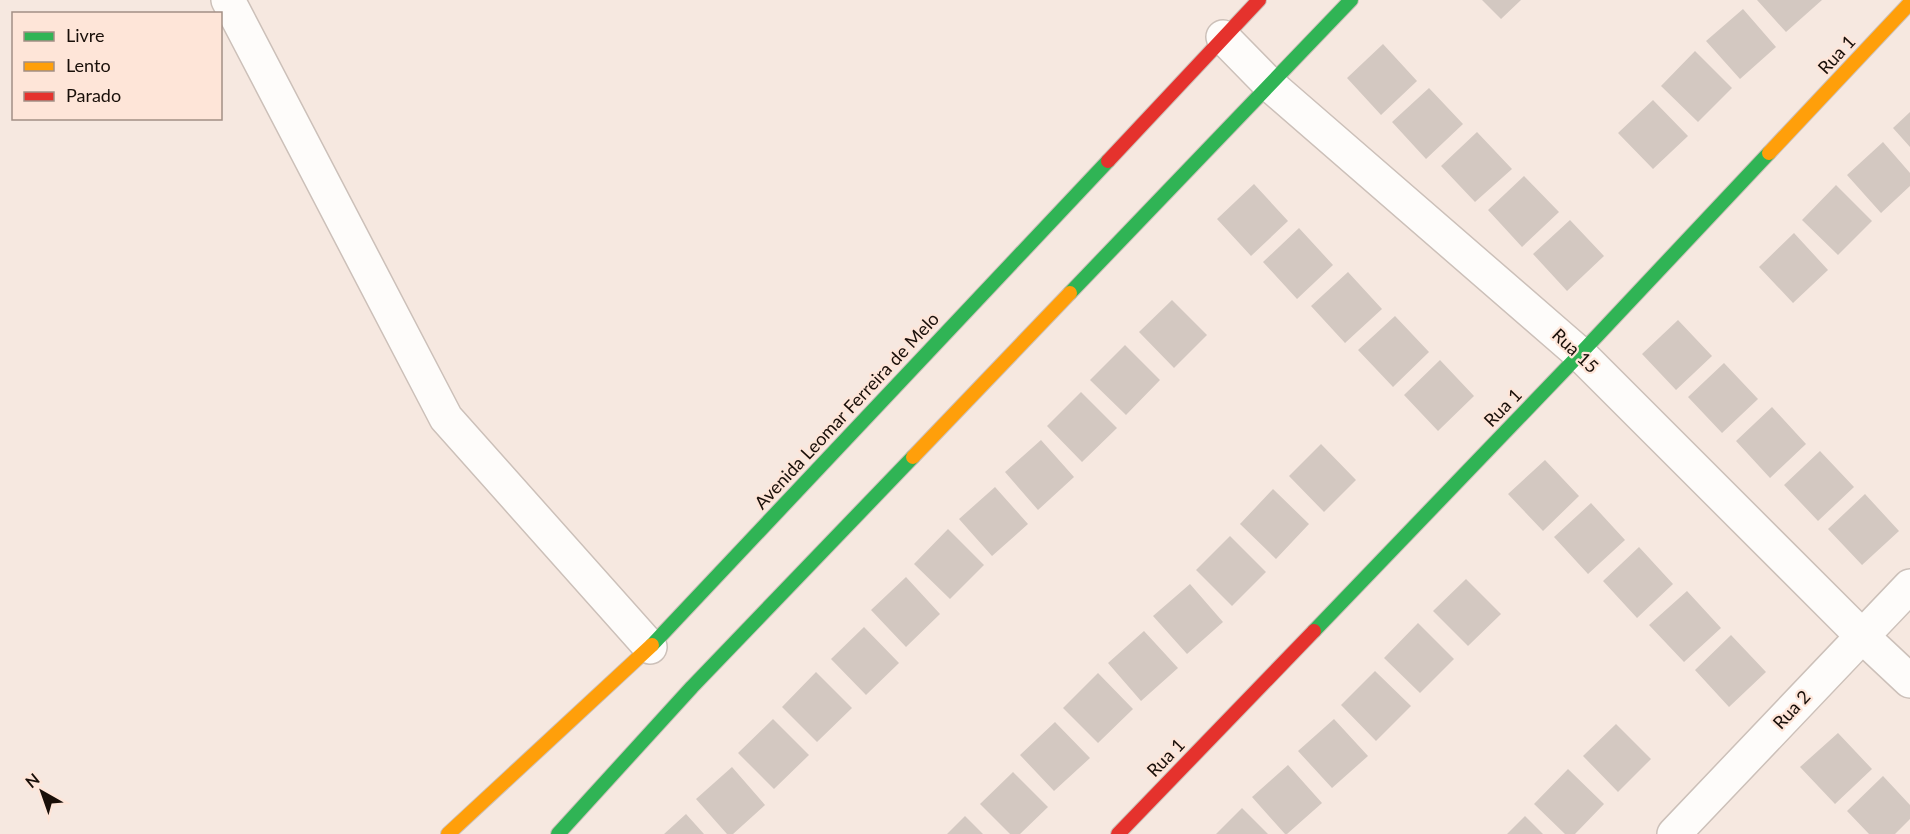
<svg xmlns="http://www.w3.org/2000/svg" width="1910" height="834" font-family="Lato,sans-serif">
	<rect width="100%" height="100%" fill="#f6e8e0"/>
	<path fill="#d3c8c1" d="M 1482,0 L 1521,0 L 1501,19 Z
		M 1757,0 L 1822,0 L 1786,32 Z
		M 1743,9 L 1776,47 L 1740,79 L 1706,41 Z
		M 1383,44 L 1417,81 L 1381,115 L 1347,78 Z
		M 1695,51 L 1732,88 L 1698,122 L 1661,86 Z
		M 1429,88 L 1463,124 L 1426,159 L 1392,122 Z
		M 1653,100 L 1688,136 L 1653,169 L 1618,133 Z
		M 1910,112 L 1910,147 L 1893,128 Z
		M 1477,132 L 1512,169 L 1475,202 L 1441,166 Z
		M 1883,142 L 1910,173 L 1910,186 L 1881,213 L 1847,175 Z
		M 1524,176 L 1559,212 L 1522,247 L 1488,210 Z
		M 1254,184 L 1288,221 L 1251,256 L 1217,219 Z
		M 1836,185 L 1872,221 L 1838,255 L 1802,220 Z
		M 1570,220 L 1604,256 L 1567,291 L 1533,254 Z
		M 1299,228 L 1333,265 L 1297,299 L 1263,262 Z
		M 1794,233 L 1828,270 L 1793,303 L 1759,267 Z
		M 1348,272 L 1382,309 L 1345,343 L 1311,306 Z
		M 1172,300 L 1207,335 L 1174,368 L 1139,332 Z
		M 1395,316 L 1429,352 L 1393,387 L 1358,350 Z
		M 1678,320 L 1712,356 L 1676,390 L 1642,354 Z
		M 1125,345 L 1160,380 L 1126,415 L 1090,380 Z
		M 1440,360 L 1474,396 L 1438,431 L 1404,395 Z
		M 1724,363 L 1758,399 L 1722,433 L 1688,397 Z
		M 1081,392 L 1117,428 L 1082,462 L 1047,426 Z
		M 1772,407 L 1806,444 L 1770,478 L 1736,441 Z
		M 1041,440 L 1074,477 L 1038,510 L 1005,472 Z
		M 1321,444 L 1356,480 L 1324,512 L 1289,476 Z
		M 1820,451 L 1854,487 L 1818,521 L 1784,485 Z
		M 1545,460 L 1579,496 L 1543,531 L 1508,494 Z
		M 995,487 L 1028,524 L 992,556 L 959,519 Z
		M 1273,489 L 1309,524 L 1276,559 L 1240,524 Z
		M 1865,494 L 1899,531 L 1862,565 L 1828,529 Z
		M 1591,503 L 1625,540 L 1588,574 L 1554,537 Z
		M 948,529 L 984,565 L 950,599 L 914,564 Z
		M 1230,536 L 1266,572 L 1232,606 L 1196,570 Z
		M 1639,547 L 1673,584 L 1637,618 L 1603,581 Z
		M 906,577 L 940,614 L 906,647 L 871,610 Z
		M 1466,579 L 1501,614 L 1468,646 L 1433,611 Z
		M 1190,584 L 1223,622 L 1187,654 L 1153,616 Z
		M 1687,591 L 1721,628 L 1684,662 L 1649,625 Z
		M 1418,623 L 1454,659 L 1420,693 L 1384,658 Z
		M 864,627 L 899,663 L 866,695 L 831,659 Z
		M 1144,631 L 1178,668 L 1141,701 L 1108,663 Z
		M 1731,635 L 1766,672 L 1729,707 L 1695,670 Z
		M 1375,671 L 1411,706 L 1376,741 L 1341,705 Z
		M 816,672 L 852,708 L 817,742 L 782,707 Z
		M 1098,673 L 1133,709 L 1098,743 L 1063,708 Z
		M 773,719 L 809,755 L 774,789 L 738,753 Z
		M 1334,719 L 1368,756 L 1332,788 L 1298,751 Z
		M 1055,722 L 1090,758 L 1054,791 L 1020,755 Z
		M 1616,724 L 1651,759 L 1618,792 L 1583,756 Z
		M 1838,733 L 1872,769 L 1835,804 L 1800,767 Z
		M 1288,765 L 1322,803 L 1287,834 L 1285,834 L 1252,797 Z
		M 732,767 L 765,805 L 733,834 L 727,834 L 696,799 Z
		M 1568,769 L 1604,804 L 1575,834 L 1565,834 L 1534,804 Z
		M 1013,772 L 1048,807 L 1020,834 L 1010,834 L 980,804 Z
		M 1883,776 L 1910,805 L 1910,819 L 1895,834 L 1869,834 L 1847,811 Z
		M 1242,808 L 1268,834 L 1216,834 Z
		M 686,814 L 704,834 L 664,834 Z
		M 965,816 L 983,834 L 947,834 Z
		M 1525,816 L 1543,834 L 1507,834 Z"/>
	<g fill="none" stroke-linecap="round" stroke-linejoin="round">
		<g stroke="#ccc0b9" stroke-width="36">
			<path id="street" d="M 228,0 L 446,418 L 650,647
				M 1223,37 L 1270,85 L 1580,354 L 1862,636 L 1910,681
				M 1674,834 L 1910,586"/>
		</g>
		<g stroke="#ccc0b9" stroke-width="16">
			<path id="fast" d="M 1070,293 L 1351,0
				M 1314,631 L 1580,354 L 1769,153
				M 652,645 L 1108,161
				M 558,834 L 692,687 L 913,457"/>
		</g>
		<g stroke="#ccc0b9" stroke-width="16">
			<path id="slow" d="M 1769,153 L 1910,3
				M 913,457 L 1070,293
				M 448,834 L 652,645"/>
		</g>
		<g stroke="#ccc0b9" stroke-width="16">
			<path id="jam" d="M 1108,161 L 1259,0
				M 1118,834 L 1314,631"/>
		</g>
		<use href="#street" stroke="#fefcfa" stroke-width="33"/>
		<use href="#fast" stroke="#30b455" stroke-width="14"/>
		<use href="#slow" stroke="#ff9f0a" stroke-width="14"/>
		<use href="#jam" stroke="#e5322d" stroke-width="14"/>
	</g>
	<g text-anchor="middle" stroke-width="4.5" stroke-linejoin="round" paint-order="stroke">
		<g font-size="18" fill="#190f09" stroke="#fee5d8">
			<text transform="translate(1837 55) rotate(-47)" y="6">Rua 1</text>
			<text transform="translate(1575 351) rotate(43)" y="6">Rua 15</text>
			<text transform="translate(1503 408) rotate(-46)" y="6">Rua 1</text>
			<text transform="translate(847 411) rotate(-47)" y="6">Avenida Leomar Ferreira de Melo</text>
			<text transform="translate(1792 710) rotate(-47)" y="6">Rua 2</text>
			<text transform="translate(1166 758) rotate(-46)" y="6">Rua 1</text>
		</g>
	</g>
	<rect x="12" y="12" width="210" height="108" fill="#fee5d8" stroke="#a28f85" stroke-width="1.5"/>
	<rect x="24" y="32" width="30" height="9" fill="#30b455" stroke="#a28f85" stroke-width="1.5"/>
	<text x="66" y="42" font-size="18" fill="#190f09">Livre</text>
	<rect x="24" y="62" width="30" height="9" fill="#ff9f0a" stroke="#a28f85" stroke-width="1.5"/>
	<text x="66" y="72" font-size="18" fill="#190f09">Lento</text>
	<rect x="24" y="92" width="30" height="9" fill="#e5322d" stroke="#a28f85" stroke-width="1.5"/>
	<text x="66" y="102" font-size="18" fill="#190f09">Parado</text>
	<g transform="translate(42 792) rotate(320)" stroke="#fee5d8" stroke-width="4.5" paint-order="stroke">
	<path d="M0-4.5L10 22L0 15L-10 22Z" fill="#190f09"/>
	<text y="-9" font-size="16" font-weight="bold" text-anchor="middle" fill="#190f09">N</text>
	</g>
</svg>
